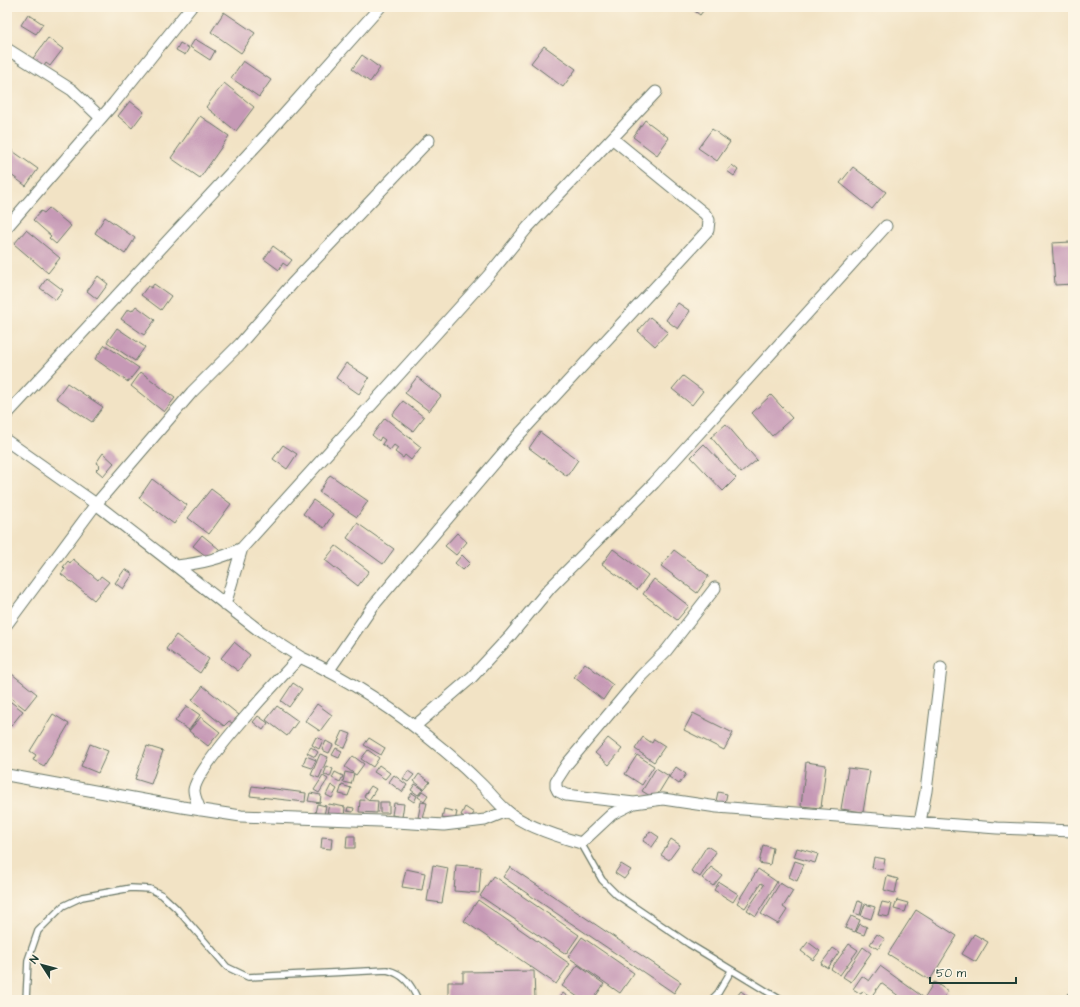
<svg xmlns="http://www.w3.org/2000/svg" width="1080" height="1007" font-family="'Architects Daughter',sans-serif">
	<rect width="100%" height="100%" fill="#fcf5e5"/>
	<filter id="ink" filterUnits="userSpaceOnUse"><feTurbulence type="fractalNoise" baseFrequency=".025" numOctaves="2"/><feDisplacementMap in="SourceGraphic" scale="8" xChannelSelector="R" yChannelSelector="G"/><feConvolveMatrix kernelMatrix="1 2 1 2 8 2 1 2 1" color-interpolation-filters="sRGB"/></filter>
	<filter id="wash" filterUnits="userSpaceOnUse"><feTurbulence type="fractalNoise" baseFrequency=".012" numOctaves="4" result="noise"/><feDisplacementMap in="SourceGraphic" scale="16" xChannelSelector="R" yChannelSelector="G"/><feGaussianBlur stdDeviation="0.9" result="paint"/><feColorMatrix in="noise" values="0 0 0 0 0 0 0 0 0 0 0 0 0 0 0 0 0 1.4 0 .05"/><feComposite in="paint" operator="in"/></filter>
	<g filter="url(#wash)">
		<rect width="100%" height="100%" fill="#f2e3c5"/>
		<g id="blocks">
			<path fill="#c699b6" d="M 689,7 L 706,7 L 700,15 Z
				M 224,12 L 255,33 L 241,53 L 211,32 Z
				M 28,14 L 43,24 L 36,34 L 21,25 Z
				M 48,38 L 63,49 L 50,66 L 46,63 L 44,66 L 40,63 L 38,66 L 31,61 Z
				M 195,39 L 215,51 L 210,60 L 190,47 Z
				M 180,43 L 189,48 L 185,55 L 176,50 Z
				M 544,46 L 576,69 L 563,87 L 531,63 Z
				M 362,55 L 380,68 L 370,82 L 352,69 Z
				M 243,61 L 271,80 L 259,97 L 231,78 Z
				M 224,83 L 254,107 L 236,131 L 206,107 Z
				M 130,101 L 144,112 L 132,128 L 118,116 Z
				M 200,116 L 229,136 L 200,178 L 171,158 Z
				M 645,120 L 669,138 L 657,155 L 633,137 Z
				M 712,129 L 730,142 L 717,161 L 698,148 Z
				M 7,147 L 38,169 L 26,186 L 7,172 Z
				M 732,165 L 738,170 L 734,176 L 727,171 Z
				M 853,167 L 886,192 L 872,209 L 840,183 Z
				M 49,208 L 71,226 L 56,244 L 49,238 L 51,236 L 33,220 L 41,211 L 44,213 Z
				M 105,217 L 135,238 L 125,254 L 95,233 Z
				M 26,230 L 60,258 L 48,273 L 14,244 Z
				M 1071,242 L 1073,284 L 1055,285 L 1052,243 Z
				M 273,246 L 292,260 L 287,266 L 283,263 L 279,270 L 264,259 Z
				M 98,276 L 108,284 L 97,299 L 87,291 Z
				M 47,278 L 63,290 L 56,300 L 40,288 Z
				M 154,284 L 171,296 L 161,310 L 141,295 L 148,286 L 151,288 Z
				M 678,303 L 690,311 L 678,329 L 666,320 Z
				M 136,306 L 155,320 L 144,335 L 121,319 L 128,309 L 132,311 Z
				M 650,317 L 668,332 L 655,346 L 638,331 Z
				M 117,328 L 145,347 L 135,361 L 107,342 Z
				M 105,345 L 139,368 L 128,382 L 95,359 Z
				M 346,363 L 369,378 L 359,394 L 336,378 Z
				M 141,372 L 175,398 L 164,412 L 131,386 Z
				M 683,376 L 703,391 L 692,405 L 672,389 Z
				M 417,377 L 441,396 L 429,411 L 405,393 Z
				M 67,383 L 103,407 L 92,422 L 56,398 Z
				M 771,395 L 792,418 L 772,436 L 752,413 Z
				M 403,401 L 424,417 L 413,431 L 392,415 Z
				M 385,418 L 421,447 L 411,460 L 405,455 L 403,458 L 395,452 L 398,448 L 394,445 L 390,450 L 382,444 L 385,440 L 381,437 L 379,441 L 372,435 Z
				M 726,424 L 757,460 L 741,473 L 711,437 Z
				M 540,432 L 578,460 L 567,476 L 529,448 Z
				M 704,444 L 736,478 L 723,491 L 691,457 Z
				M 283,445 L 297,454 L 287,469 L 273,459 Z
				M 103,453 L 114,463 L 103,476 L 96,470 L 100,466 L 96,463 Z
				M 330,475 L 368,501 L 357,517 L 319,492 Z
				M 152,479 L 187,505 L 174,524 L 139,498 Z
				M 211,489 L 231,504 L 209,534 L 188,518 Z
				M 313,500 L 333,514 L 324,528 L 303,514 Z
				M 357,523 L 394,549 L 383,564 L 347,538 Z
				M 457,533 L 467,542 L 456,555 L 445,546 Z
				M 202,535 L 219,549 L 210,559 L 193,546 Z
				M 336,546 L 369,571 L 358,586 L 325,560 Z
				M 613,549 L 648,575 L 637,590 L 602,564 Z
				M 674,550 L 709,576 L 697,593 L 661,566 Z
				M 462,555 L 470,563 L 463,570 L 455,563 Z
				M 73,559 L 98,580 L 101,576 L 109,582 L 94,600 L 61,574 L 65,569 L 63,567 L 68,561 L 70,563 Z
				M 125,569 L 133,574 L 123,589 L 115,583 Z
				M 654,579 L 689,606 L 677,620 L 643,594 Z
				M 176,635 L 209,659 L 200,673 L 166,649 Z
				M 234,642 L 250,655 L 238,671 L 221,658 Z
				M 585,663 L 613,685 L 603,700 L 574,677 Z
				M 7,670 L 37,694 L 25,709 L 7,695 Z
				M 293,683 L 302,689 L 289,707 L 281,701 Z
				M 203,686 L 239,715 L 232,723 L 229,721 L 224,726 L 192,700 Z
				M 7,699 L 23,711 L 11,726 L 7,723 Z
				M 317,704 L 332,715 L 320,731 L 305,721 Z
				M 187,706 L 200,715 L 189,730 L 175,721 Z
				M 277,706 L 298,721 L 287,736 L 266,720 Z
				M 693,713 L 733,733 L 724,750 L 684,730 Z
				M 53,714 L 69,724 L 44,766 L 33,760 L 36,755 L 30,751 Z
				M 258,716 L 268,723 L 263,730 L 253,722 Z
				M 201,717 L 220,732 L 208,746 L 189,731 Z
				M 343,731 L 351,734 L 345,748 L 337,744 Z
				M 316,737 L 323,740 L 319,749 L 312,745 Z
				M 643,737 L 652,743 L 654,739 L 665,746 L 654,762 L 635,749 Z
				M 369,738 L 385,748 L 381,755 L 364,745 Z
				M 608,738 L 622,749 L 609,765 L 595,753 Z
				M 326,741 L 333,745 L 329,753 L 322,750 Z
				M 90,744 L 108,751 L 98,773 L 81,766 Z
				M 147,746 L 163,751 L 151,784 L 135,779 Z
				M 311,747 L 318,752 L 315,757 L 307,753 Z
				M 336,748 L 342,751 L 339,758 L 332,755 Z
				M 368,750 L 379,758 L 373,767 L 361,759 Z
				M 320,754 L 328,757 L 319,778 L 311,775 Z
				M 637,755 L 654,766 L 642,785 L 625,774 Z
				M 306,756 L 316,760 L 312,768 L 303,765 Z
				M 353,756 L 364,764 L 356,775 L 345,767 Z
				M 806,762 L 826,765 L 821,808 L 801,806 Z
				M 379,765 L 390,773 L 385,779 L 374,772 Z
				M 327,766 L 333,769 L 330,777 L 324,774 Z
				M 676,767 L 686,774 L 679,784 L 669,777 Z
				M 656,768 L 669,776 L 655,799 L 642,791 Z
				M 848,768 L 870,771 L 863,812 L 841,809 Z
				M 408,771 L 414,775 L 408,782 L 403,779 Z
				M 335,772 L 343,776 L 340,782 L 332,778 Z
				M 345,772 L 354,774 L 351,784 L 343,782 Z
				M 419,774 L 430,782 L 424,789 L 414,781 Z
				M 394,775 L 407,785 L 402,792 L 389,782 Z
				M 323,776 L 328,779 L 319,793 L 314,790 Z
				M 415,784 L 423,789 L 418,795 L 411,790 Z
				M 331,785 L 337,789 L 332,798 L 326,795 Z
				M 342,785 L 351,788 L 348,796 L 339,794 Z
				M 252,786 L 306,793 L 305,802 L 250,796 Z
				M 371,786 L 376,789 L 369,800 L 364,796 Z
				M 422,791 L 428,795 L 424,801 L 418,797 Z
				M 718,792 L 727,794 L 725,803 L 716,801 Z
				M 310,793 L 321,795 L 320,803 L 308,801 Z
				M 412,793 L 417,796 L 414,802 L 408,798 Z
				M 360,800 L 378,801 L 377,813 L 359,812 Z
				M 380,802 L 389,802 L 389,813 L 380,813 Z
				M 421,802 L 427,803 L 423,819 L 418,818 Z
				M 394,803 L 404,804 L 402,817 L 392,815 Z
				M 317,804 L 326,806 L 324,815 L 315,813 Z
				M 329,804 L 345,807 L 344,817 L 327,814 Z
				M 348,807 L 354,808 L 353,812 L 347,811 Z
				M 465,807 L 474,813 L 469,820 L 461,815 Z
				M 444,809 L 457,812 L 455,821 L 442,818 Z
				M 650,831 L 659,837 L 652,847 L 643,841 Z
				M 347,836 L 355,836 L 355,848 L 346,848 Z
				M 322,837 L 332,838 L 331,849 L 321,848 Z
				M 671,839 L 680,845 L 669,860 L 661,855 Z
				M 763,845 L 773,848 L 770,865 L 759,863 Z
				M 707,846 L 716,852 L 700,877 L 691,871 Z
				M 797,848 L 818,854 L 815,863 L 794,857 Z
				M 874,857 L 885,859 L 883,870 L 872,868 Z
				M 795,861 L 804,864 L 797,881 L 789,877 Z
				M 621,864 L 631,870 L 624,879 L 615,873 Z
				M 433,865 L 448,868 L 442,903 L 427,901 Z
				M 456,865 L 481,867 L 479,893 L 454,891 Z
				M 510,867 L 681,982 L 674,993 L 503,877 Z
				M 711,867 L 722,875 L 713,886 L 702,878 Z
				M 406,869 L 425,873 L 422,890 L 402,887 Z
				M 758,869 L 777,882 L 756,916 L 747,910 L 764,885 L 761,883 L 745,908 L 737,903 Z
				M 493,876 L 579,935 L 566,954 L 480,896 Z
				M 887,876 L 898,879 L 895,893 L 884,890 Z
				M 719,882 L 738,894 L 733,902 L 714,890 Z
				M 780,883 L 793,891 L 783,907 L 787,910 L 778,924 L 761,914 Z
				M 478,900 L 570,964 L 556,984 L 464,921 Z
				M 897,900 L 908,903 L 905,912 L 894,909 Z
				M 858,901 L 863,903 L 860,915 L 854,913 Z
				M 882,902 L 892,904 L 889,917 L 878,915 Z
				M 865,904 L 875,907 L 871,919 L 861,916 Z
				M 916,910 L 957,936 L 930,980 L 888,954 Z
				M 851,916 L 860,920 L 855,932 L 845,928 Z
				M 860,924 L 867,927 L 864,935 L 856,932 Z
				M 877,934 L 885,939 L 878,949 L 870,944 Z
				M 974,934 L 988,942 L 976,962 L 962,954 Z
				M 582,937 L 634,973 L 620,993 L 568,957 Z
				M 808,942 L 820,951 L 813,960 L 801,951 Z
				M 849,944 L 858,950 L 840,975 L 831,969 Z
				M 863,947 L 871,953 L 851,982 L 843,977 Z
				M 833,948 L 839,952 L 828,968 L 821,964 Z
				M 578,965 L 604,984 L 593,1000 L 582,1000 L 562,986 Z
				M 880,966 L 923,997 L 921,1000 L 904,1000 L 881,983 L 871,997 L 863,991 L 861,994 L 853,989 L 862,976 L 869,981 Z
				M 534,971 L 535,1000 L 448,1000 L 448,982 L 463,982 L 463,972 Z
				M 934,982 L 948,991 L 942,1000 L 923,1000 Z
				M 741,991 L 751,999 L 750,1000 L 734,1000 Z
				M 563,993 L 572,1000 L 558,1000 Z
				M 1068,993 L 1073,996 L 1073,1000 L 1064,1000 Z"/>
		</g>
	</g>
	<g filter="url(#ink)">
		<use href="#blocks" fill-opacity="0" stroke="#697767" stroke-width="1"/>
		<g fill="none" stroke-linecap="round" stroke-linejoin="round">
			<g stroke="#697767" stroke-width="8">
				<path id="service" d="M 581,843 L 602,880 L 617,895 L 689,944 L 781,1000
					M 26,1000 L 28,960 L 38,931 L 63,906 L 82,897 L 131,888 L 150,889 L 162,895 L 176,908 L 227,967 L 248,977 L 387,970 C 404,974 411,984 418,1000
					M 711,1000 L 718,993 L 731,971"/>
			</g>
			<g stroke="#697767" stroke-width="13">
				<path id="minor" d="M 7,49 L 72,90 L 101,118
					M 7,227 L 114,103 L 191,7
					M 7,414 L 265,136 L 380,7
					M 7,441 L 96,504 L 261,632 L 300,657 C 280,678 197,766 194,790 C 194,797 198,804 200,810
					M 177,566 C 200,563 221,559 242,548
					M 225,605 L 242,548 L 488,276 L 528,227 L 656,92
					M 7,624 L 96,504 L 192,392 L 240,344 L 292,284 L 429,140
					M 300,657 C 353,681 401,714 445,751 C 458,762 471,774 483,786 C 491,794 498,803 506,810 C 522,825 560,837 581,843 L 612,814 L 634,803 L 663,799 L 717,807 L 997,828 L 1073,831
					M 329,670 L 373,606 L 515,439 L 708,230 L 709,220 L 705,214 L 613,139
					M 415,726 L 472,677 L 510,636 L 550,588 L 654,483 L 886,226
					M 7,775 L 182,807 L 241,816 L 380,821 L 444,825 L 485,820 L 507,811
					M 634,803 L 566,795 L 558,791 L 556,787 L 556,781 L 567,764 L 641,676 L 666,651 L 715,588
					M 920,822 L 926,791 L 941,668"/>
			</g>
			<use href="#service" stroke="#fff" stroke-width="5.5"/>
			<use href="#minor" stroke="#fff" stroke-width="11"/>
		</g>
	</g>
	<rect width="1080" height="1007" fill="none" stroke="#fcf5e5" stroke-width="24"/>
	<g transform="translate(42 965) rotate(306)" stroke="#fcf5e5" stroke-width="3" paint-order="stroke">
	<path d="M0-3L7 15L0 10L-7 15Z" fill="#1f3d34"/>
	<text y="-6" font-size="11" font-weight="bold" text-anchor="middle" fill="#1f3d34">N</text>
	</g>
	<path d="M930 977v6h86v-6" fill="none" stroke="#1f3d34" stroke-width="2"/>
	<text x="936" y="977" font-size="12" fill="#1f3d34" stroke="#fcf5e5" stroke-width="3" paint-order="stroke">50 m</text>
</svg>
